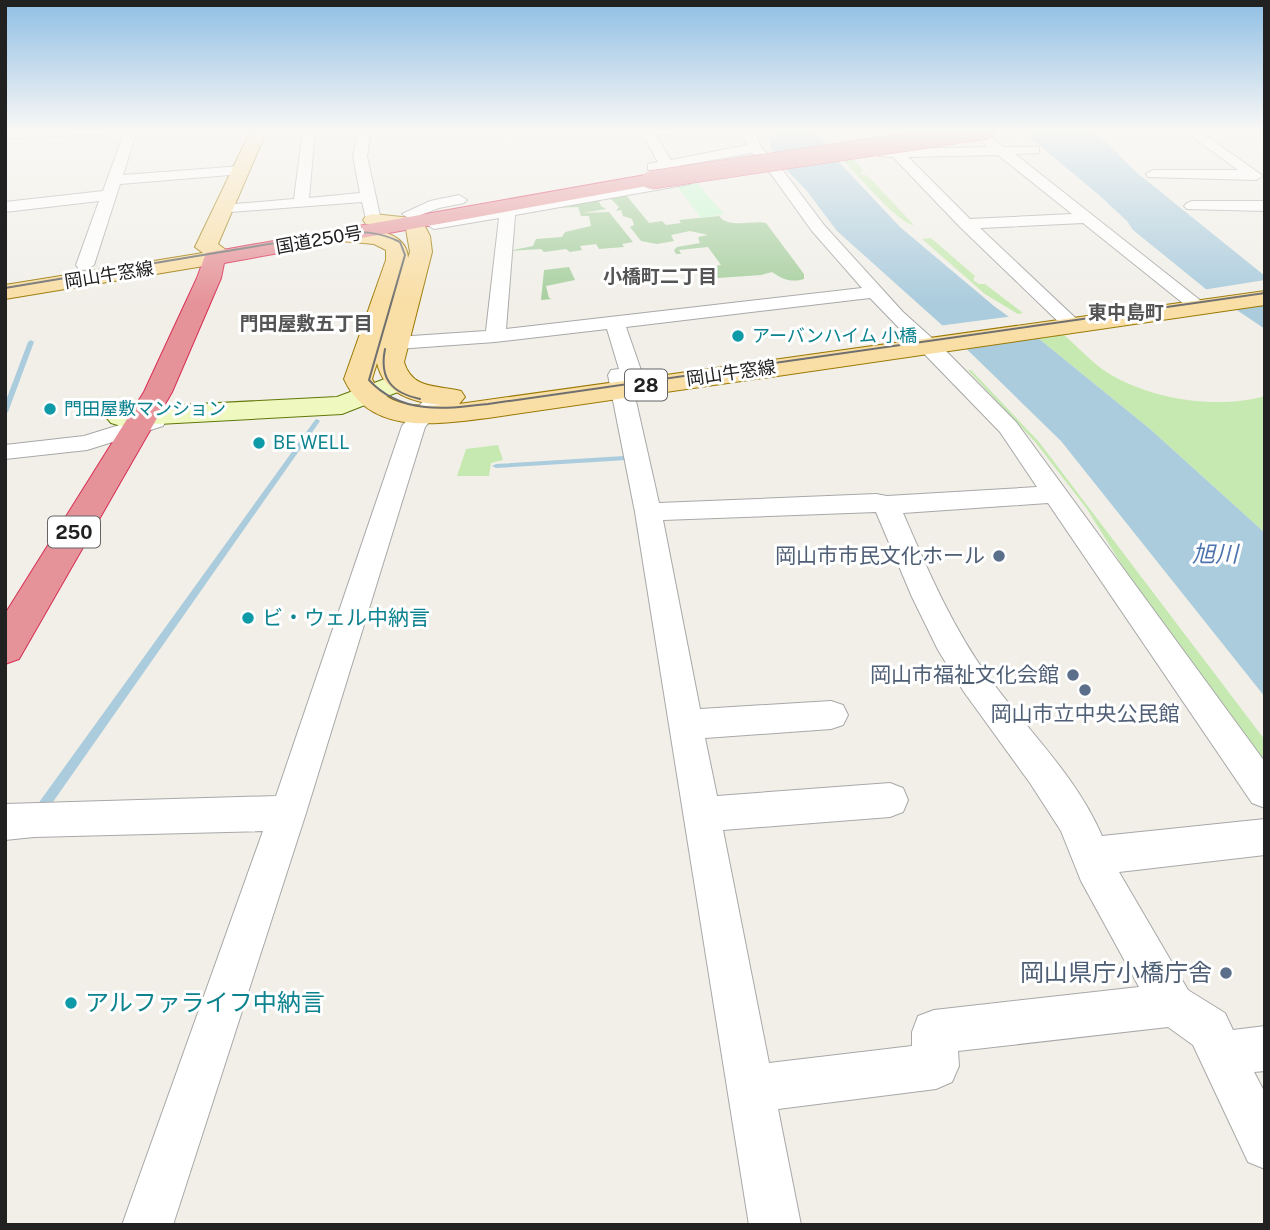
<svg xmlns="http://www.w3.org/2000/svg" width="1270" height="1230" font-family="'Public Sans','Noto Sans JP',sans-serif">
	<rect width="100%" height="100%" fill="#f1efe8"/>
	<path fill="#c6e9b1" d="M 851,157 L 864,171 L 859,173 L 868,176 L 914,225 C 900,225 854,172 842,158 Z
		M 931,238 L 975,276 L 973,280 L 979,284 L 985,284 L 1023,313 L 1018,314 L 985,294 L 922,239 Z
		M 1063,334 C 1077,346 1092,363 1108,373 C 1150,399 1217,410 1265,396 L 1265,533 L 1150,429 L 1038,338 Z
		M 968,370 L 971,370 L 1039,442 L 1265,740 L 1265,762 L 1138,591 L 1087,509 L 1036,443 Z
		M 498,445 L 503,460 L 491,463 L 489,476 L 457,476 L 466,449 Z"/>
	<path fill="#a7cf9f" d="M 626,195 L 649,223 L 662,221 L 666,225 L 681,223 L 679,220 L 719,216 C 729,229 751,220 766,223 L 804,274 L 804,279 C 791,283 782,279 772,272 L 761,275 L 703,279 L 700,272 L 702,268 L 721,265 L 708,247 L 679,250 L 681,254 L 676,254 L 674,250 L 677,247 L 700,243 L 698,237 L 708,235 L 690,231 L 671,235 L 674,241 L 657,244 L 641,241 L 630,227 L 634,225 L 632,219 L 623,216 L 621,210 L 616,211 L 619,207 L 609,197 Z
		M 598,199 L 601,206 L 606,209 L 583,213 L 609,212 L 633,242 L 622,244 L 624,247 L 599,249 L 596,244 L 580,246 L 582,250 L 570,252 L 566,249 L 544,252 L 541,249 L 508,251 L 533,246 L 536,239 L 562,237 L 565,232 L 591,226 L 589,216 L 581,216 L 578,207 L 555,208 Z
		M 569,267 L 575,280 L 546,286 L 549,298 L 552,299 L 541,300 L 544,270 Z"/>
	<path fill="#c8f8d1" d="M 696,182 L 724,214 L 701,218 L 676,185 Z"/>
	<path fill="#abccdd" d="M 770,130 L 814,130 L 837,160 L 900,227 L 994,306 L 1038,338 L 1150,429 L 1265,533 L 1265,697 L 1061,441 L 943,326 L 837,231 L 807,191 L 783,166 L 771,148 Z
		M 1021,130 L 1094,130 L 1136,172 L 1265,276 L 1265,329 L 1207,290 L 1133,230 L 1127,221 L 1099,195 Z"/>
	<path fill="#f1efe8" d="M 1265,280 L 1265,302 L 1227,308 L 1202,290 Z
		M 1014,316 L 1040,335 L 958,346 L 938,326 Z"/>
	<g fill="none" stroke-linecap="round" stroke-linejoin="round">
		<path fill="#abccdd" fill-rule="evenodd" d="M 31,340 L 34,342 L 8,412 L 5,414 L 5,403 L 28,342 Z
			M 317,419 L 320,421 L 48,809 L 44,810 L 40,809 L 39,805 L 40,801 L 315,420 Z
			M 624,456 L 628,458 L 627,460 L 496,468 L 492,466 L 496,464 Z"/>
		<g stroke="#a8a8a8" stroke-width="2">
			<path id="street" d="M 5,130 L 116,130 L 110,134 L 5,138 Z
				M 125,130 L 137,130 L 123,175 L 242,166 L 249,170 L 242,174 L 120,184 L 94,265 L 85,270 L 79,269 L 76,265 L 99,201 L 5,212 L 5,202 L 103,191 Z
				M 303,130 L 315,130 L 309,198 L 360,193 L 353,156 L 359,130 L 371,130 L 367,156 L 380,216 L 378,219 L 366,219 L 362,202 L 218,213 L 215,210 L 218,207 L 223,205 L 294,199 Z
				M 640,130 L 683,130 L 677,134 L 656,135 L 671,160 L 747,145 L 741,130 L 754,130 L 761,147 L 781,168 L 824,225 L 903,312 L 943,348 L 1016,422 L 1265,762 L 1265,808 L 1252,803 L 1048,503 L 903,513 C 927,568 951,625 987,675 C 1025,728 1076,775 1102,836 L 1265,819 L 1265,855 L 1119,872 L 1188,990 L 1225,1013 L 1233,1030 L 1265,1026 L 1265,1071 L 1254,1072 L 1265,1093 L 1265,1169 L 1248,1162 L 1193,1045 L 1168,1027 L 958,1051 L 959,1066 L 952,1082 L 936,1089 L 778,1109 L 801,1225 L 749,1225 L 635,512 L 608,375 L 611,370 L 619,369 L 607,329 L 495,342 L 397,349 L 390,347 L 387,343 L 390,339 L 397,337 L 486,331 L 499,218 L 434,229 L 426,224 L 428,221 L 676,178 L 664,169 L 648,170 L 648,164 L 658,162 ZM 752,153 L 771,174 L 812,231 L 862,288 L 506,329 L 515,215 L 690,184 L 692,181 L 678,166 ZM 870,298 L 1000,432 L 1037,487 L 887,496 L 876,494 L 659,503 L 631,379 L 639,378 L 642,373 L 626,327 ZM 876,512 L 912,597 L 938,650 L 964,692 L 1030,783 L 1061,831 L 1081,881 L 1139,987 L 934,1010 L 918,1016 L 912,1032 L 912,1046 L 769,1063 L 723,830 L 890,817 L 903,812 L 908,800 L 903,788 L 890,783 L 717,796 L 705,738 L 831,729 L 843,725 L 848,715 L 843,705 L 831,701 L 700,709 L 663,520 Z
				M 869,130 L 883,130 L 901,149 L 988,147 L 969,130 L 983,130 L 1004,147 L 1039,147 L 1039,153 L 1015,154 L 1210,308 L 1208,312 L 1194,312 L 1083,223 L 980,228 L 1085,327 L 1082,331 L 1068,331 L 960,227 L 893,157 L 879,156 L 879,150 L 886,149 ZM 998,155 L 1072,214 L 970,219 L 908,157 Z
				M 1183,130 L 1198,130 L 1263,176 L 1256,180 L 1148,177 L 1146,174 L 1153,170 L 1238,170 Z
				M 459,195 L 467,200 L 464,203 L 439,208 L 410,219 L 402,214 L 430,201 Z
				M 1192,201 L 1265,201 L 1265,211 L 1187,209 L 1184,206 L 1187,203 Z
				M 439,390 L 447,392 L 450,397 L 425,427 L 306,813 L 173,1225 L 122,1225 L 263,831 L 34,837 L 5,840 L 5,804 L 276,796 L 402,426 L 431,392 Z
				M 155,414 L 163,416 L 166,421 L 163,426 L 87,450 L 5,459 L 5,445 L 84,436 Z"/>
		</g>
		<g stroke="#607808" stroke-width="2">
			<path id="secondary" d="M 398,374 L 408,376 L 412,382 L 408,388 L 342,414 L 121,426 L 111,423 L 106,417 L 111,411 L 121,408 L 337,397 Z"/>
		</g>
		<g stroke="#9a7905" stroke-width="2">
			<path id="primary" d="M 251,130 L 267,130 L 218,244 L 226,250 L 222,263 L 5,299 L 5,285 L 203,253 L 195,247 Z
				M 373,214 L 421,219 L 430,236 L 432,252 L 404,362 C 412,390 438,385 461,391 L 465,397 L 459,404 L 1265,291 L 1265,305 L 488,418 C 436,424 370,436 344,379 L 386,260 L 386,250 L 374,244 L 341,241 L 338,236 L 341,231 C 363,226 407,229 408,258 L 410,252 L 406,229 L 366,224 L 363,220 L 366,216 ZM 377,363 C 384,394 412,402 441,405 C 413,407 385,406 372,379 Z"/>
		</g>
		<g stroke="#d72e55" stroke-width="2">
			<path id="highway" d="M 651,174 L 658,176 L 660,180 L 658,184 L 224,263 L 221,278 L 172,392 L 19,659 L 5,664 L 5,614 L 144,392 L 197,278 L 206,253 Z"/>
		</g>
		<use href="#street" fill="#fff" fill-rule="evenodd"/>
		<use href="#secondary" fill="#eff8bf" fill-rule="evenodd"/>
		<use href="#primary" fill="#f9dea5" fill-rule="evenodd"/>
		<use href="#highway" fill="#e59399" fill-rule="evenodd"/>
		<path stroke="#6f6f6f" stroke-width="2" d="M 5,288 L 335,233 C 358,231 379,231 400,242 L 405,255 L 369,380 C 401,415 445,409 488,404 L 1265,293
			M 385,349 C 379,379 392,393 420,399"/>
		<g stroke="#d72e55" stroke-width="19" stroke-linecap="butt">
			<path id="highway-bridge" d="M 651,180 L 987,130"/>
		</g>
		<use href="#highway-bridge" stroke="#e59399" stroke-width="18"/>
	</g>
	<linearGradient id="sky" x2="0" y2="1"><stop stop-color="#8fbee4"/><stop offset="0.43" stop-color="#f9f8f5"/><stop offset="1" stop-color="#f9f8f5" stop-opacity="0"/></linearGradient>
	<rect width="1270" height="303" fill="url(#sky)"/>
	<g fill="#0f9aa8" stroke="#fff" stroke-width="2.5">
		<circle cx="738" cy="336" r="7"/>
		<circle cx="50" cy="409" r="7"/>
		<circle cx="259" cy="443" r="7"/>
		<circle cx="248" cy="618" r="7"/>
		<circle cx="71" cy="1003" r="7"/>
	</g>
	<g fill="#5c6f8a" stroke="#fff" stroke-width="2.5">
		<circle cx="999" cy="556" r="7"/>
		<circle cx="1073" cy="675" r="7"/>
		<circle cx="1085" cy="690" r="7"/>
		<circle cx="1226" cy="973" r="7"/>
	</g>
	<g text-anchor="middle" stroke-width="6" stroke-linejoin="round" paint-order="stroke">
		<g font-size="18" fill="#212121" stroke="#fff">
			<text transform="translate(319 240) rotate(-10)" y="6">国道250号</text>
			<text transform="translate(109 275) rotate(-9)" y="6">岡山牛窓線</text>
			<text transform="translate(731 373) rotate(-8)" y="6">岡山牛窓線</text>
		</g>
		<g font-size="18" fill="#0d838f" stroke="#fff" text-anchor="start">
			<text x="752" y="342">アーバンハイム 小橋</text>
			<text x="64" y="415">門田屋敷マンション</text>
			<text x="273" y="449">BE WELL</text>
		</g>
		<g font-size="19" font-weight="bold" fill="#545454" stroke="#fff">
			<text x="660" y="283">小橋町二丁目</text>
			<text x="1126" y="319">東中島町</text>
			<text x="306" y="330">門田屋敷五丁目</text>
		</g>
		<g fill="#fff" stroke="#646464" stroke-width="2">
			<rect x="625" y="369.5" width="42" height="31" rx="5"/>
			<rect x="48" y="516.5" width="52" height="31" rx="5"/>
		</g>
		<g font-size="19" font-weight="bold" fill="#212121">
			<text x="646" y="392">28</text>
			<text x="74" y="539">250</text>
		</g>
		<g font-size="21" fill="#4e5e75" stroke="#fff" text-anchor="end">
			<text x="985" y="563">岡山市市民文化ホール</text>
			<text x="1059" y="682">岡山市福祉文化会館</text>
			<text x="1085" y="721" text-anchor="middle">岡山市立中央公民館</text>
		</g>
		<g font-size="21" fill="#0d838f" stroke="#fff" text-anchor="start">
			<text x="262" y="625">ビ・ウェル中納言</text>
		</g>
		<g font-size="23" font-style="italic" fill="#4f75af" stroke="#fff">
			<text x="1215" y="562">旭川</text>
		</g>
		<g font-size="24" fill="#4e5e75" stroke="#fff" text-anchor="end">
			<text x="1212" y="981">岡山県庁小橋庁舎</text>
		</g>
		<g font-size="24" fill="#0d838f" stroke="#fff" text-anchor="start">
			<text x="85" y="1011">アルファライフ中納言</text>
		</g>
	</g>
	<rect width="1270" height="1230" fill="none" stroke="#212121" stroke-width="14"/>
</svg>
